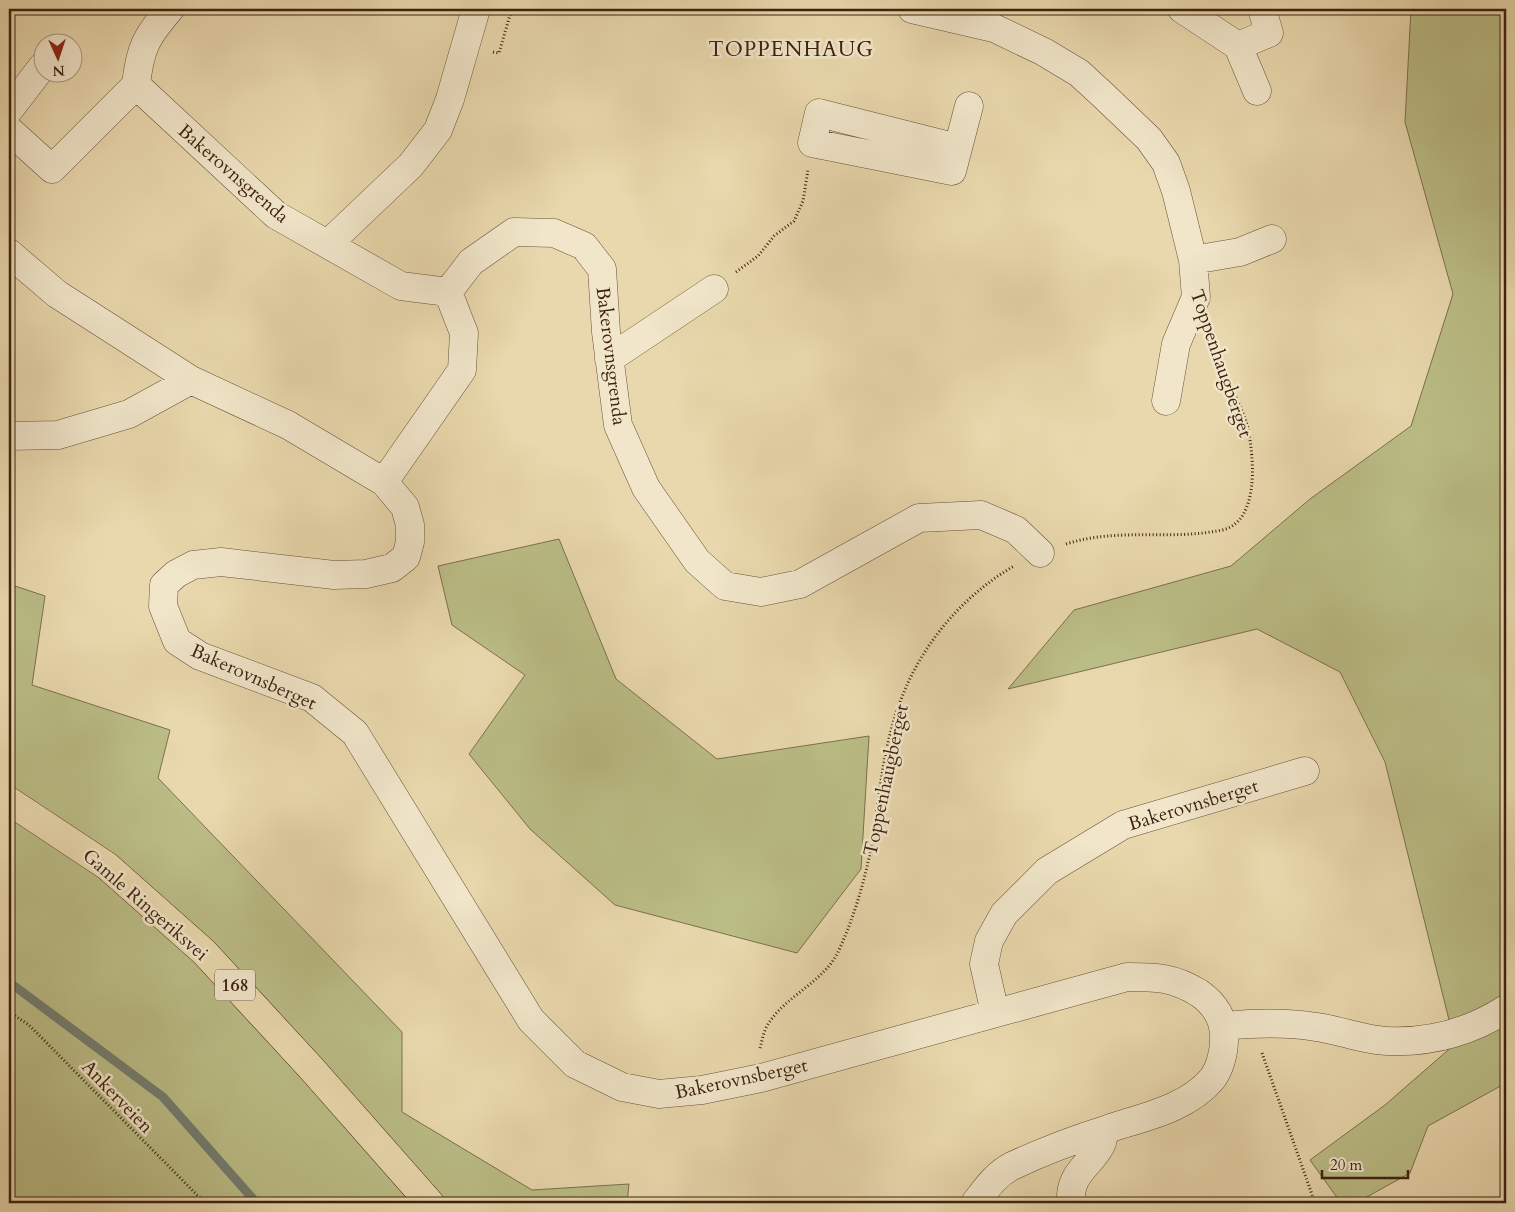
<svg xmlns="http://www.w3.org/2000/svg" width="1515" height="1212" font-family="Cardo,serif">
	<rect width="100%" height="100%" fill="#e9d8ad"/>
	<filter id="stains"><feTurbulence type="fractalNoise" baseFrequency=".004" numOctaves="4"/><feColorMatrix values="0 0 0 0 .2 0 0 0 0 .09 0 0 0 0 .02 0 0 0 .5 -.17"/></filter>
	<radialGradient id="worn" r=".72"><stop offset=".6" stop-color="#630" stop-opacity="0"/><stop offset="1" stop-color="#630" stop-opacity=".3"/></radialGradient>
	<path fill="#bbbd86" stroke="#7c704c" d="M 1411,9 L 1506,9 L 1506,1083 L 1428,1126 L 1410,1173 L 1356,1203 L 1341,1203 L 1310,1160 L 1385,1105 L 1455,1044 L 1385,762 L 1340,672 L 1257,629 L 1008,689 L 1074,610 L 1231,566 L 1310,499 L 1411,426 L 1453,294 L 1405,122 Z
		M 559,539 L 616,679 L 717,759 L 869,736 L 861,869 L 797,953 L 615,905 L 530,829 L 469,754 L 525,675 L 452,625 L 438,566 Z
		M 9,584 L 45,596 L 32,685 L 170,730 L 158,778 L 402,1032 L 402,1112 L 532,1190 L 629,1184 L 627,1203 L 9,1203 Z"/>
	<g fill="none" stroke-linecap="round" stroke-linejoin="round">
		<path stroke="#747d70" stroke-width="9" d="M 9,982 L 163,1097 L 253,1199"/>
		<g stroke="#685038" stroke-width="29">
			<path id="minor" d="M 170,9 C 146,37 140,48 136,85 L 276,215 L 401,286 L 448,292 L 471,262 L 514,232 L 554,233 L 584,246 L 602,269 L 606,332 L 618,425 L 646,488 L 697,561 L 725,586 L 761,592 L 800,584 L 919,518 L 981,515 L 1016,530 L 1040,553
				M 912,9 L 994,28 L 1044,52 L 1079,73 L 1104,96 L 1149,139 L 1166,163 L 1176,191 L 1193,260 L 1196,297 L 1176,344 L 1166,401
				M 1182,9 L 1238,46 L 1257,91
				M 1238,46 L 1269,33 L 1262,9
				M 9,110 L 42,67
				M 819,113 L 958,148 L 952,171 L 812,143 Z
				M 9,130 L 52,169 L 136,85
				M 958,148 L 969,106
				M 328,244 L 411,165 L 438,130 L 450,99 L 476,9
				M 9,253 L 57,294 L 191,380 L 288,425 L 384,482 L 405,507 L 410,525 L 410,542 L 406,557 L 392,568 L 366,574 L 334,575 L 221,562 L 193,565 L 176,574 L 164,585 L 163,606 L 177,641 L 200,656 L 312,698 L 355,733 L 531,1020 L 575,1064 L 622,1087 L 659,1094 L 702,1090 L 761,1078 L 1127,977 C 1156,977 1173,977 1199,993 C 1215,1004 1225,1020 1224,1040 C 1224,1052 1220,1069 1212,1079 C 1187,1109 1143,1117 1108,1129 C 1076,1139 1042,1152 1012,1166 C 996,1174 986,1189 975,1203
				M 1193,260 L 1240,252 L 1272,239
				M 609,359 L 714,289
				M 9,436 L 58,435 L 129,414 L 191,380
				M 384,482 L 462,370 L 464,333 L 448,292
				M 995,1013 L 984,964 L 989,941 L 1004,914 L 1047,871 L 1123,825 L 1305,771
				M 1225,1026 C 1255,1023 1286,1022 1316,1027 C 1340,1030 1363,1040 1387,1041 C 1431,1043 1470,1032 1506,1009
				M 1071,1203 C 1069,1173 1089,1167 1101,1145 C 1103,1141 1104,1134 1105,1130"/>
		</g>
		<g stroke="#3d2211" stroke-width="29">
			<path id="major" d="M 9,801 L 107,866 L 204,952 L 311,1068 L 430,1203"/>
		</g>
		<path stroke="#3d2211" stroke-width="3" stroke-dasharray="1 2.5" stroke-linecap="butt" d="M 493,52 L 499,53 L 510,15 L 520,9
			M 736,272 L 758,256 L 774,236 L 794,221 L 803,201 L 808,170
			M 1066,544 C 1119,527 1171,541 1222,530 C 1260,522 1254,457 1248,429 C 1246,419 1241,409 1237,400 C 1228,379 1220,358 1211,336
			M 9,1012 L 29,1025 L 205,1203
			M 760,1048 C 762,1041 763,1033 767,1026 C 784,996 825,982 839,950 C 853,919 863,887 870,853 C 879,803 882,750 900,702 C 921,645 962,596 1014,566
			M 1262,1053 L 1315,1203"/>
		<use href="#minor" stroke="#f1e6ca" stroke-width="28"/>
		<use href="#major" stroke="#e9d8ad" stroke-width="28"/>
	</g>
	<g text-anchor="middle" stroke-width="5" stroke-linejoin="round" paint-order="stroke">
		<rect fill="#f1e6ca" stroke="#735d48" stroke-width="1" x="215" y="969.5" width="40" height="31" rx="4"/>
		<g font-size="18" font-weight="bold" fill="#3d2211">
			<text x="235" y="991">168</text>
		</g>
		<g font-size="19" fill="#3d2211" stroke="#f1e6ca">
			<text transform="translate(234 173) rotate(41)" y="7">Bakerovnsgrenda</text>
			<text transform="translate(612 356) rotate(83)" y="7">Bakerovnsgrenda</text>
			<text transform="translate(1222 363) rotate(71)" y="7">Toppenhaugberget</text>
			<text transform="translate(254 676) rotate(24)" y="7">Bakerovnsberget</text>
			<text transform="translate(885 780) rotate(-78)" y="7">Toppenhaugberget</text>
			<text transform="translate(1193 804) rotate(-17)" y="7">Bakerovnsberget</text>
			<text transform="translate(146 904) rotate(41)" y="7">Gamle Ringeriksvei</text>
			<text transform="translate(741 1078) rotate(-12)" y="7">Bakerovnsberget</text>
			<text transform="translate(118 1096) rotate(46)" y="7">Ankerveien</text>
		</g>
		<g font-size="21" letter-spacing="1" fill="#3d2211" stroke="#f1e6ca">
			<text x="791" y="56">TOPPENHAUG</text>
		</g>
	</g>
	<rect width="1515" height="1212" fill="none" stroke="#e9d8ad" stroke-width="30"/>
	<rect x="10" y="10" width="1495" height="1192" fill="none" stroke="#3d2211" stroke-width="2.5"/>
	<rect x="15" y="15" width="1485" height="1182" fill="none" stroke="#3d2211"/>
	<g transform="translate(58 58) rotate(177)"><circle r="24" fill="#f1e6ca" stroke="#a99880"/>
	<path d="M0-4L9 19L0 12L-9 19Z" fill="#8f2418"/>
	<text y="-8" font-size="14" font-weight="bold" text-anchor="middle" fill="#3d2211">N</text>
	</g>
	<path d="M1322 1170v8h86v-8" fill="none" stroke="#3d2211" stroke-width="2.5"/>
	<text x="1330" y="1170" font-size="15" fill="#3d2211" stroke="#f1e6ca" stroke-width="4" paint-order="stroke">20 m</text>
	<rect width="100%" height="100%" filter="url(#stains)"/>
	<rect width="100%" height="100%" fill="url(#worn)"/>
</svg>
